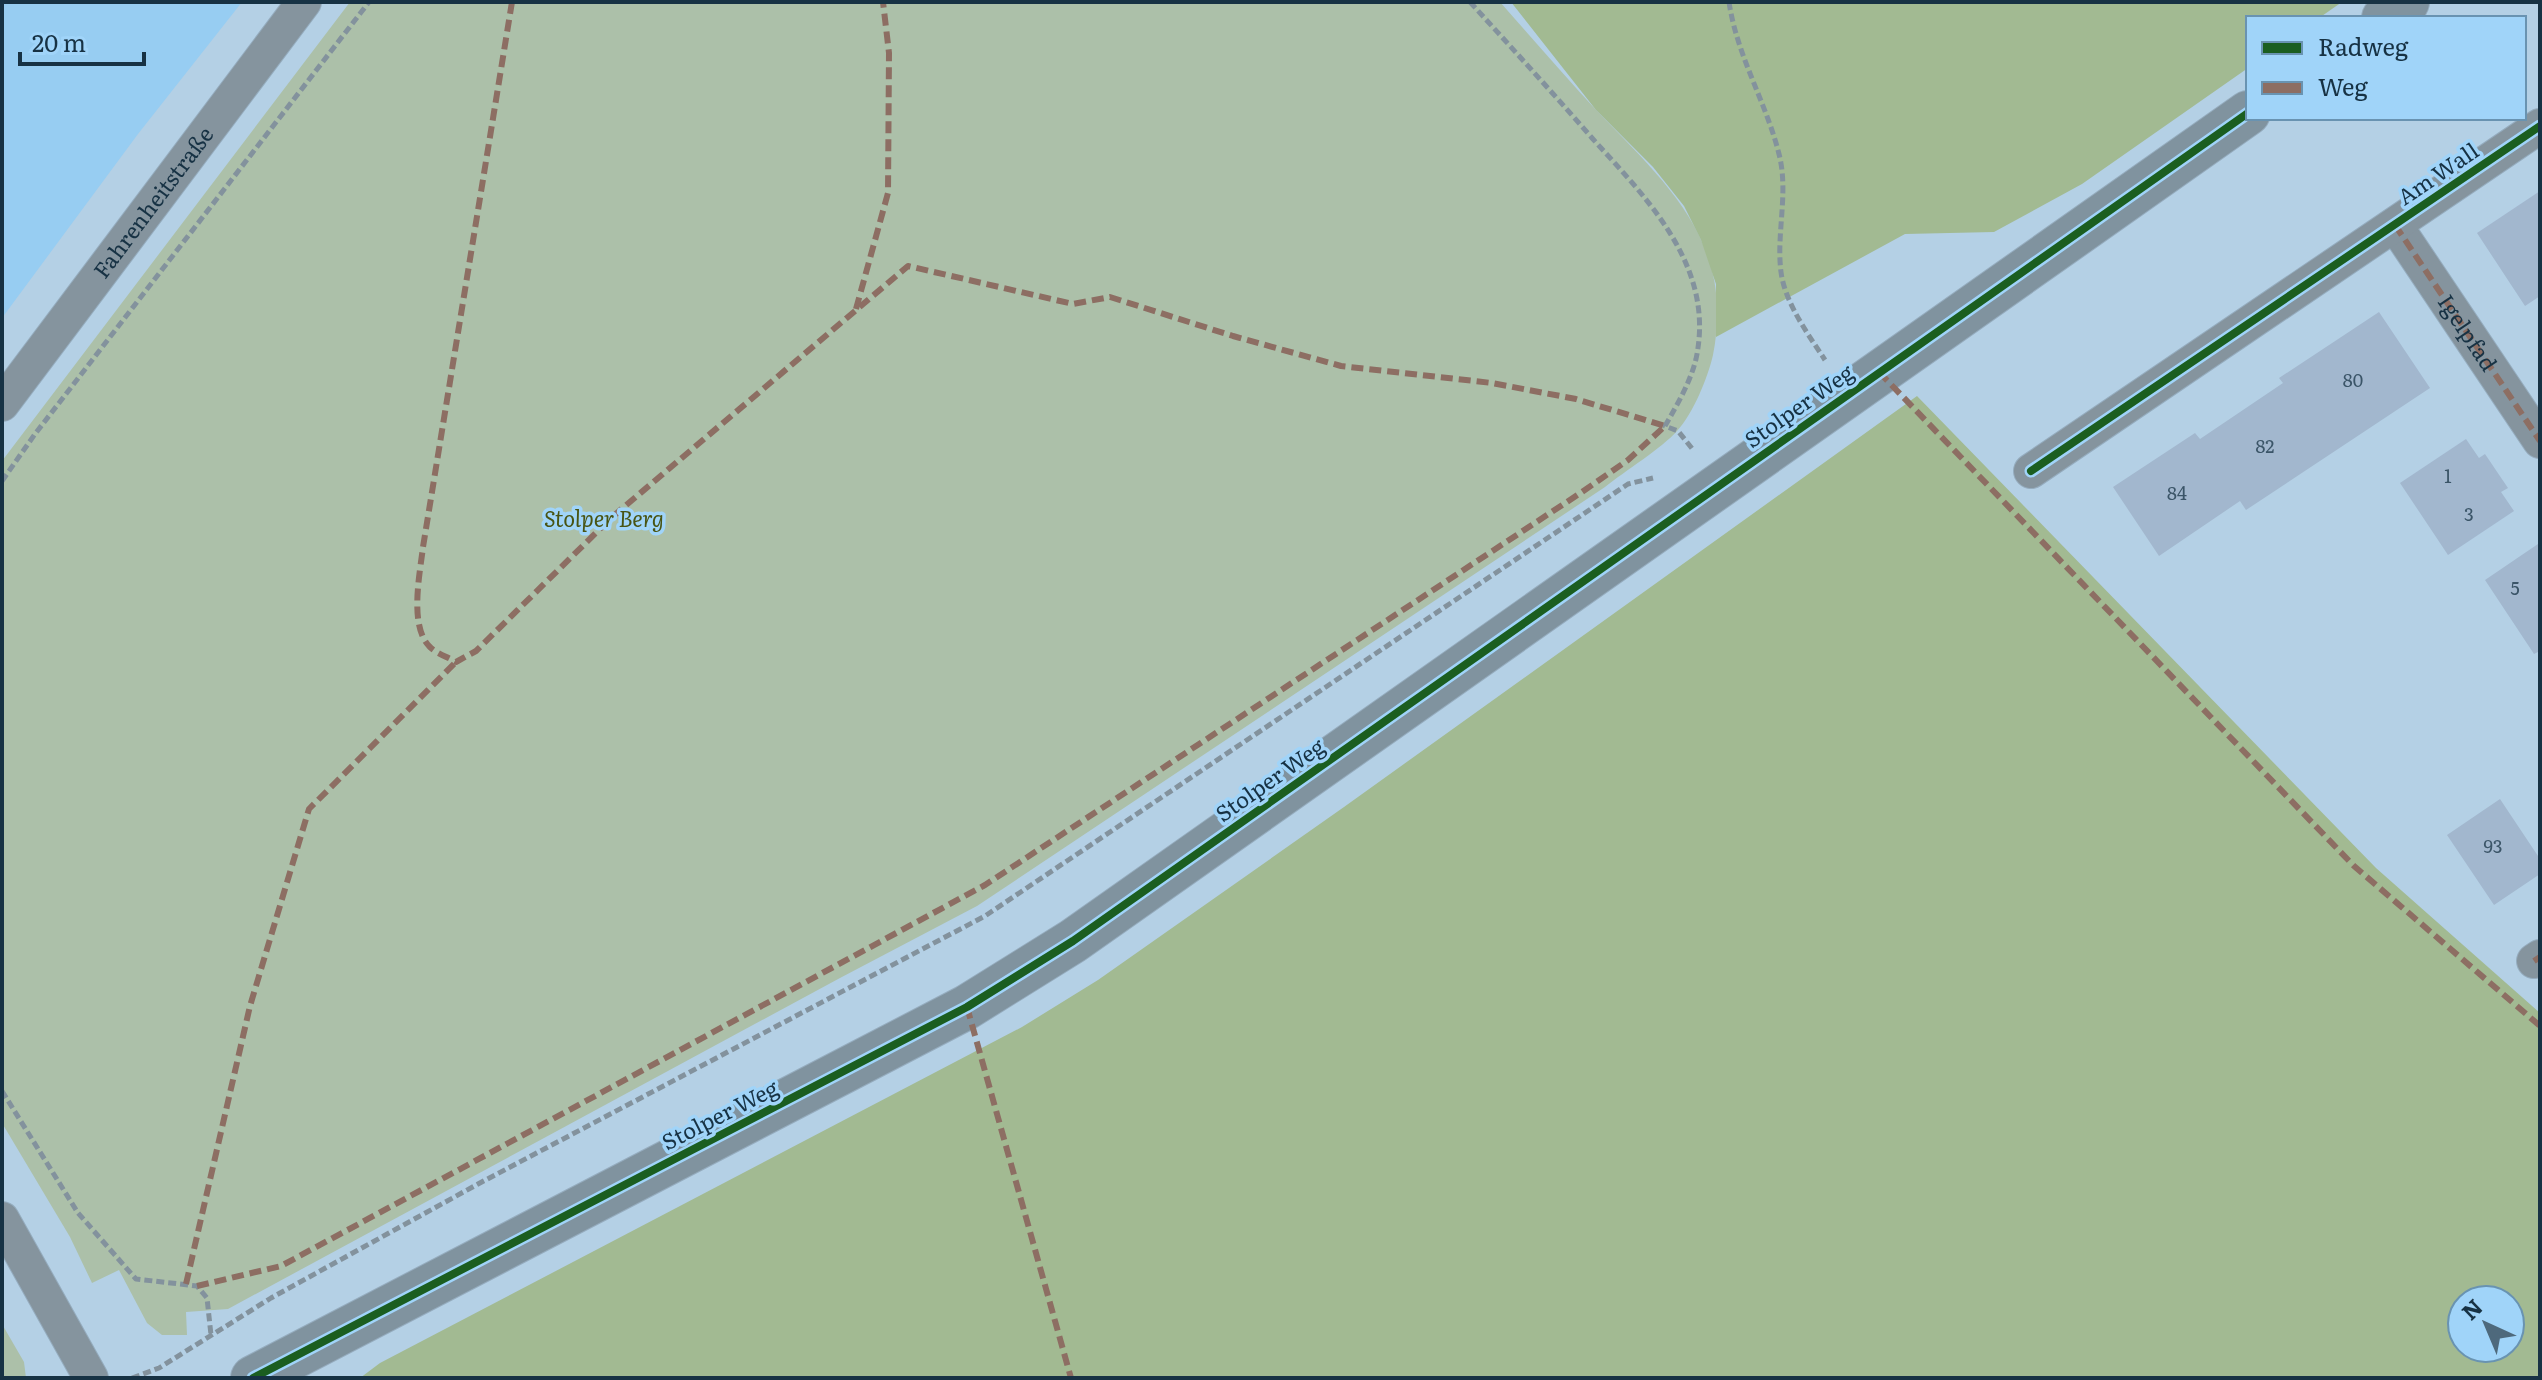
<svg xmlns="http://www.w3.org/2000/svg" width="2542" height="1380" font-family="Literata,serif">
	<rect width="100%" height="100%" fill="#b4d0e5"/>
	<path fill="#97cdf2" d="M 2,2 L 242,2 L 138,134 L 2,318 Z"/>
	<path fill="#acc0a9" d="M 350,2 L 1500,2 C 1532,38 1564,75 1597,111 C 1667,184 1735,242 1713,355 C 1708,377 1693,414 1677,431 C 1662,448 1625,471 1605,487 L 977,906 L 840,978 L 228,1309 L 186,1312 L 187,1335 L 162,1335 L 147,1323 L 119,1270 L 92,1283 L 70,1237 L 2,1123 L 2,461 Z
		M 2,1324 L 24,1362 L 26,1378 L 2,1378 Z"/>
	<path fill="#a2ba92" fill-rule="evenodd" d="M 1511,2 L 2342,2 L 2319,18 L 2248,18 L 2248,68 L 2082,184 L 1994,232 L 1905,234 L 1716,337 L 1716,284 L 1701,240 L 1684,206 L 1653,167 L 1596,110 Z
		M 1917,396 L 2376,868 L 2540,1013 L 2540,1378 L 360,1378 L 380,1363 L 1022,1027 L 1098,980 L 1344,807 ZM 2462,1300 L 2510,1300 L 2510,1348 L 2462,1348 Z"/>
	<path fill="#a2b7ce" d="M 2540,191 L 2540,296 L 2525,306 L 2477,233 Z
		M 2379,312 L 2430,388 L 2246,510 L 2240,501 L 2159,556 L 2113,487 L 2195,433 L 2200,439 L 2283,383 L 2279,378 Z
		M 2466,439 L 2479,458 L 2485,454 L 2508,488 L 2501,492 L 2514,511 L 2448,555 L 2400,483 Z
		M 2538,544 L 2540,548 L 2540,651 L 2534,654 L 2485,580 Z
		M 2500,799 L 2540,859 L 2540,874 L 2494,905 L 2447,835 Z"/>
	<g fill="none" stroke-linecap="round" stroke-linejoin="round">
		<g stroke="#95acbe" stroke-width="36">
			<g id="street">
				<path d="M 2395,225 L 2540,441"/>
				<path id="s1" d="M 2,404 L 304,2"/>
				<path d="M 2031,471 L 2540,126"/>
				<path d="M 2534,961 L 2540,957"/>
				<path d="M 2,1219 L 91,1378"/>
			</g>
		</g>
		<g stroke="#95acbe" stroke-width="46">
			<path id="secondary" d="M 2384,18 L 2407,2
				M 253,1378 L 967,1007 L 1073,941 L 2248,113"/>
		</g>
		<path stroke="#83929d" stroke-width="5" stroke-dasharray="8 4" stroke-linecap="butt" d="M 1470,2 C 1511,47 1552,92 1592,138 C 1648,200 1716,267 1696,359 C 1690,383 1677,405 1665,426 L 1678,431 L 1694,451
			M 1729,2 C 1737,56 1766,102 1779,154 C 1789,193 1776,233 1781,272 C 1785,303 1808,334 1825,360
			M 2,481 L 35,434 L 369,2
			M 2,1091 L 78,1213 L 136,1279 L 197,1286 L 207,1298 L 211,1335
			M 132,1378 L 159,1368 L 271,1298 L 478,1184 L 985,916 L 1628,484 L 1653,478"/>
		<use href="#street" stroke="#85949e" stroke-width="34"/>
		<use href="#secondary" stroke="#80939f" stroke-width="44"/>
		<g stroke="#8d6e63" stroke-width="6" stroke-dasharray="12 6" stroke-linecap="butt">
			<path d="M 512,2 L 423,547 C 420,573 409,625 429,646 C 435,653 448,657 456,662 L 476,651 L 611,518 L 908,266 L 1073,304 L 1110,297 L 1233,336 L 1341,366 L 1492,383 L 1576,399 L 1665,426"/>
			<path id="s2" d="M 2395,225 L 2540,441"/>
			<path d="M 856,309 L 888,193 L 889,53 L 883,2"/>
			<path d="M 1879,372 L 2354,866 L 2540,1026"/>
			<path d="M 2534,961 L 2540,957"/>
			<path d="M 967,1007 L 1071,1378"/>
			<path d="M 186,1284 L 250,1006 L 309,809 L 456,662"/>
			<path d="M 197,1286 L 281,1266 L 985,885 L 1582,492 L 1628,460 L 1665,426"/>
		</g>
		<g stroke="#a0d4f9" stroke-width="13">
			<path id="cycleway" d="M 2031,471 L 2540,126
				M 253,1378 L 967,1007 L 1073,941 L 2248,113"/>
		</g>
		<use href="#cycleway" stroke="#1b5e20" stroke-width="8"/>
	</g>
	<g text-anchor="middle" stroke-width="7" stroke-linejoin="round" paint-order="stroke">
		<g font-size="18" fill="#3b5568">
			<text x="2353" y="387">80</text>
			<text x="2265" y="453">82</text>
			<text x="2448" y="483">1</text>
			<text x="2177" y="500">84</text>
			<text x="2469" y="521">3</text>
			<text x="2515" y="595">5</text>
			<text x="2493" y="853">93</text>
		</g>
		<g font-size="22" fill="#173244" stroke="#a0d4f9">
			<text transform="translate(2438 174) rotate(-34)" y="8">Am Wall</text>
			<text dy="8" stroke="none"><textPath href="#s1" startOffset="252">Fahrenheitstraße</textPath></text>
			<text dy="8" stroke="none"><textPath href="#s2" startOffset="130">Igelpfad</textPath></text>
			<text transform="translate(1799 406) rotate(-35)" y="8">Stolper Weg</text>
			<text transform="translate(1270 780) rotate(-35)" y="8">Stolper Weg</text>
			<text transform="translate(720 1115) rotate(-27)" y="8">Stolper Weg</text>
		</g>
		<g font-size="22" font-style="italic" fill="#485413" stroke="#a0d4f9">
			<text x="604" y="527">Stolper Berg</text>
		</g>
	</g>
	<rect width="2542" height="1380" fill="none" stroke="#173244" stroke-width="8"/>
	<rect x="2246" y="16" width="280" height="104" fill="#a0d4f9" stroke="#6993b1" stroke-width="2"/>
	<rect x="2262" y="42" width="40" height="12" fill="#1b5e20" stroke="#6993b1" stroke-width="2"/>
	<text x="2318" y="56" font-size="24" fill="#173244">Radweg</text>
	<rect x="2262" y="82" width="40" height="12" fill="#8d6e63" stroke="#6993b1" stroke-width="2"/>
	<text x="2318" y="96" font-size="24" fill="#173244">Weg</text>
	<g transform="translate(2486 1324) rotate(316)"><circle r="38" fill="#a0d4f9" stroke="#6993b1" stroke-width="2"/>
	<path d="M0-6L14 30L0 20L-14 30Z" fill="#4e697c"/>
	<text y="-12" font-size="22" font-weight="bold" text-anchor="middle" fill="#173244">N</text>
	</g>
	<path d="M20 52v12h124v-12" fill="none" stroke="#173244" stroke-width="4"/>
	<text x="32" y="52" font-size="24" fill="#173244" stroke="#a0d4f9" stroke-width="6" paint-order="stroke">20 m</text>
</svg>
